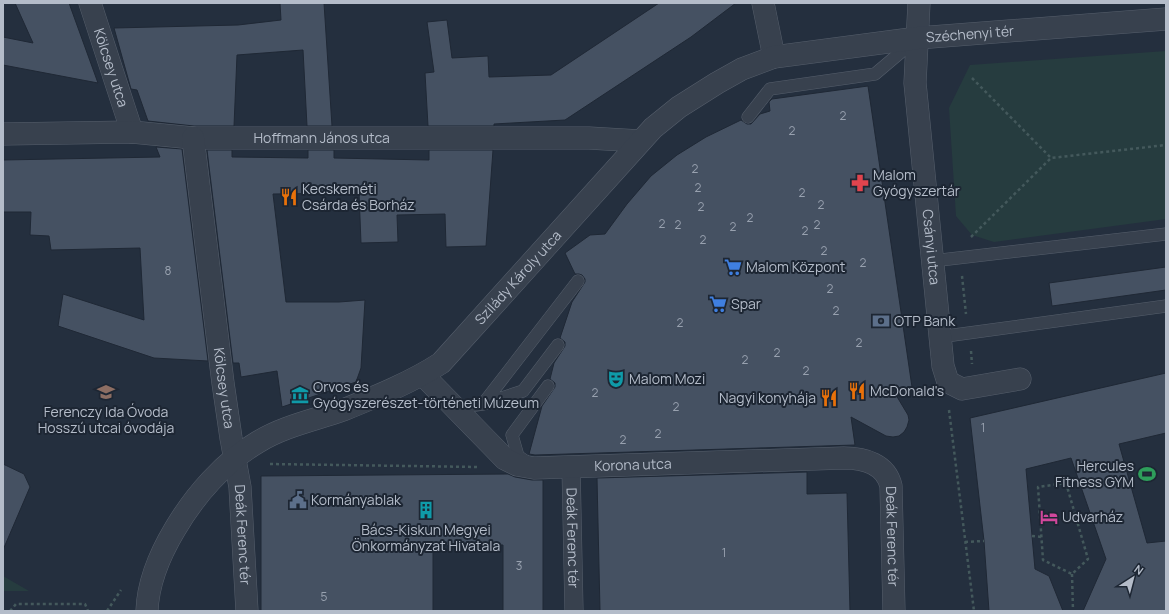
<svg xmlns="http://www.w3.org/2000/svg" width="1169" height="614" font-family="Manrope,sans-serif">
	<rect width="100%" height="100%" fill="#242f3e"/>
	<path fill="#263c3f" d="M 1166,51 L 1166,219 L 994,242 L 972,235 L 956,216 L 949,108 L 970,65 Z
		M 3,576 L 29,591 L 3,591 Z"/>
	<path fill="#455162" stroke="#1f2835" d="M 15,3 L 69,3 L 98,83 L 3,65 L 3,37 L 33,43 Z
		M 280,3 L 324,3 L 332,126 L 307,126 L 303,50 L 237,55 L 234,126 L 194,126 L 148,121 L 137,90 L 131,89 L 114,28 L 238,25 L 281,20 Z
		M 659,3 L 736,3 L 691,37 L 565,120 L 494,124 L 494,126 L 428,126 L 425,73 L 434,72 L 427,22 L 447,20 L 452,58 L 488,56 L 489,77 L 551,75 Z
		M 868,86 L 912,387 L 893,390 L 908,415 L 909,420 L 907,427 L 904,432 L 899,436 L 893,437 L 886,436 L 851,417 L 855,445 L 535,455 L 529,454 L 542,406 L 555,387 L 555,383 L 550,379 L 554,363 L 565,346 L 565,342 L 560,338 L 572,302 L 585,282 L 585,279 L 582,275 L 579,274 L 575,274 L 565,253 L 590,235 L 605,234 L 627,204 L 651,176 L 677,155 L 706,137 L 741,120 L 747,124 L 751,124 L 760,114 L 770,111 L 769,102 L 772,99 Z
		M 156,147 L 182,149 L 208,361 L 154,358 L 58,326 L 63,294 L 144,320 L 140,248 L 51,250 L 49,236 L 30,235 L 31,212 L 3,212 L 3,160 L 160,157 Z
		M 207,150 L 232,150 L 232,157 L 308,158 L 308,150 L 334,150 L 334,158 L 429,160 L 429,150 L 493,150 L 486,246 L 446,247 L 445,214 L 397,215 L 398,242 L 361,243 L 359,193 L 273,194 L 286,302 L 339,302 L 365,300 L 361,368 L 356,382 L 282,407 L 277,371 L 241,377 L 239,363 L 233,363 Z
		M 1166,267 L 1166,290 L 1052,306 L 1049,283 Z
		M 1166,373 L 1166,433 L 1119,444 L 1147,543 L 1166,541 L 1166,611 L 1083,611 L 1106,559 L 1071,458 L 1026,469 L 1035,569 L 1049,576 L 1063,611 L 989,611 L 984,541 L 970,418 Z
		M 3,464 L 24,474 L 30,487 L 3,550 Z
		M 807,472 L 807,494 L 847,493 L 850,611 L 600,611 L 597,478 Z
		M 508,474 L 515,477 L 532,480 L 543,480 L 543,611 L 503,611 L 503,545 L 433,546 L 433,611 L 261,611 L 261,476 Z"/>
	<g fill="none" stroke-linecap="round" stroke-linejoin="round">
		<g stroke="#565f6c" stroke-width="13">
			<path id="service" d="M 748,117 L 770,89 L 875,74 L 914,41
				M 932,261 L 1166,234
				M 939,337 L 1166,306
				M 483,404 L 523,391 L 558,345
				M 455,408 L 483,404 L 578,281
				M 528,463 L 518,456 L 512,435 L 548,386"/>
		</g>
		<g stroke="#565f6c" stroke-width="19">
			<g id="pedestrian">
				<path id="s1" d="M 571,466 L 574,611"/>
			</g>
		</g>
		<g stroke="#565f6c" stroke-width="23">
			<g id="minor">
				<path id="s2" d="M 90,3 L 132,132"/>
				<path d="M 763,3 L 774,57"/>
				<path id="s3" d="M 919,3 L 915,83 L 943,366 L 948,382 L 962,389 L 1020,379"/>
				<path id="s4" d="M 3,134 L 132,132 L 193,138 L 589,138 L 640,141"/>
				<path id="s5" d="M 193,138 L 223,383 L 231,438 L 240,487 L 247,611"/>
				<path id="s6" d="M 423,375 L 505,459 L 517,465 L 534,468 L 844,458 C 864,458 886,464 891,486 L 894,611"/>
			</g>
		</g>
		<g stroke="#565f6c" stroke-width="23">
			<g id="tertiary">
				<path id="s7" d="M 147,611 C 148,581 160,554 175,529 C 195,495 224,462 258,442 C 284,426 315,420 343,410 C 375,397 412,382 441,363 L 653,128 L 679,107 L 717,83 L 742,69 L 774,57 L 918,38 L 1166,19"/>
			</g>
		</g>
		<path stroke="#44595c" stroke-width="2.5" stroke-dasharray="3 3" stroke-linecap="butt" d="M 972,78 L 1051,158 L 1166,145
			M 971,237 L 1051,158
			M 962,276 L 966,314
			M 971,351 L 972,364
			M 949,410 L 974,611
			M 270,464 L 479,467
			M 1066,483 L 1088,559 L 1072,574 L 1043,560 L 1038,487 Z
			M 1032,536 L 1042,537
			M 965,542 L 984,541
			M 1072,574 L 1073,611
			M 10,611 L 16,604 L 85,604 L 88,611
			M 107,611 L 121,590"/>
		<use href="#service" stroke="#38414e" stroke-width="12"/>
		<use href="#pedestrian" stroke="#38414e" stroke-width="18"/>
		<use href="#minor" stroke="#38414e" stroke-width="22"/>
		<use href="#tertiary" stroke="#38414e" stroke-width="22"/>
	</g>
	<defs>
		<g id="pharmacy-bare" transform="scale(1.38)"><path d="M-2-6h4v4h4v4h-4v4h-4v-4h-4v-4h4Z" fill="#e0444e" stroke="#1d2633" stroke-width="2.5" paint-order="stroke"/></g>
		<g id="restaurant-bare" transform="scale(1.38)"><path d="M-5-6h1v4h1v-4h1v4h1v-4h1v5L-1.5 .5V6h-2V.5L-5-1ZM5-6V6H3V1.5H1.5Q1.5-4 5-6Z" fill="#e8710a" stroke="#1d2633" stroke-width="2.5" paint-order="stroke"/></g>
		<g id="supermarket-bare" transform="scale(1.38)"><path d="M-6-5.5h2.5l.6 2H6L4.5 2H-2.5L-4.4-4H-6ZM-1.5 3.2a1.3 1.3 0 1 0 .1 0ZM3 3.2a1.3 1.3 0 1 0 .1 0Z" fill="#3f7fe0" stroke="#1d2633" stroke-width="2.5" paint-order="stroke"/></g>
		<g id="bank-bare" transform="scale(1.38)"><path d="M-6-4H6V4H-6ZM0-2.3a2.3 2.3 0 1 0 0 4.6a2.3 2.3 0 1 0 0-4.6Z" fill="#5c6f8a" stroke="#1d2633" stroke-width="2.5" paint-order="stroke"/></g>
		<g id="theatre-bare" transform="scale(1.38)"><path d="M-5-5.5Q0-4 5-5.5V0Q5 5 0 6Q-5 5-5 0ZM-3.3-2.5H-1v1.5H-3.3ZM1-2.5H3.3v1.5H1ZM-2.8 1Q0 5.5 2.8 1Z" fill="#0f9aa8" stroke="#1d2633" stroke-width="2.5" paint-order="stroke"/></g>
		<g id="school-bare" transform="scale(1.38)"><path d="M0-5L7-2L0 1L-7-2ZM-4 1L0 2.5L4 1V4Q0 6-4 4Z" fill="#8d6e63" stroke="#1d2633" stroke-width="2.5" paint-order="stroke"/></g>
		<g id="museum-bare" transform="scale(1.38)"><path d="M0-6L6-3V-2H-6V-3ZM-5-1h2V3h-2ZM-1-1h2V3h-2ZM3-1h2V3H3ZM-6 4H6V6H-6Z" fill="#0f9aa8" stroke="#1d2633" stroke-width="2.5" paint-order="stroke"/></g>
		<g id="stadium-bare" transform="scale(1.38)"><path d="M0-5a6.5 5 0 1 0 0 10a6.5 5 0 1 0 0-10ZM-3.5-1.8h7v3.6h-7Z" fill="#2e9e5b" stroke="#1d2633" stroke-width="2.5" paint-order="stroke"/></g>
		<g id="civic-bare" transform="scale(1.38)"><path d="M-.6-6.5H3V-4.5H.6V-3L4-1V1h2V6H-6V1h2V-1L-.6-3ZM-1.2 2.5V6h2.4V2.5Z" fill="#5c6f8a" stroke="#1d2633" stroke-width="2.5" paint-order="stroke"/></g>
		<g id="building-bare" transform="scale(1.38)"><path d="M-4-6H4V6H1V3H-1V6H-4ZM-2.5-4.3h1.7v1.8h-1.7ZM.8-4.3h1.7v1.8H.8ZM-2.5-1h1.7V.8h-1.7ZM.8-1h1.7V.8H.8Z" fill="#0f9aa8" stroke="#1d2633" stroke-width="2.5" paint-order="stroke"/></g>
		<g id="hotel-bare" transform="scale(1.38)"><path d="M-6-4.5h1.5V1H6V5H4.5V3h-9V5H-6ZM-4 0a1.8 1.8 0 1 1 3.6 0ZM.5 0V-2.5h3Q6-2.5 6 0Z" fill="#d1479c" stroke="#1d2633" stroke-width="2.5" paint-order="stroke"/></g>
	</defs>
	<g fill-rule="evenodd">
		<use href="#pharmacy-bare" x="860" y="183"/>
		<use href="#restaurant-bare" x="289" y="197"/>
		<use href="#supermarket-bare" x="733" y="267"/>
		<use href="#supermarket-bare" x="718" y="304"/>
		<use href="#bank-bare" x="881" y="321"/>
		<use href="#theatre-bare" x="616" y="379"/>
		<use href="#restaurant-bare" x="857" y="391"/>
		<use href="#school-bare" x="106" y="392"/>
		<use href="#museum-bare" x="300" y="395"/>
		<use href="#restaurant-bare" x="829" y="398"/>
		<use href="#stadium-bare" x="1147" y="474"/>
		<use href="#civic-bare" x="298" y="500"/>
		<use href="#building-bare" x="426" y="510"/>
		<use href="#hotel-bare" x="1049" y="517"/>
	</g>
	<g text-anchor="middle" stroke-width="4" stroke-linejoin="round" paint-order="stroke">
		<g font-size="12" fill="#98a1af">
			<text x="843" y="120">2</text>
			<text x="792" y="135">2</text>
			<text x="695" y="173">2</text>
			<text x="698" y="192">2</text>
			<text x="802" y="197">2</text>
			<text x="821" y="209">2</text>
			<text x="701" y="211">2</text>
			<text x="750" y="222">2</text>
			<text x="662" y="228">2</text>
			<text x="678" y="229">2</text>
			<text x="817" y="229">2</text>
			<text x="733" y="231">2</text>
			<text x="805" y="235">2</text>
			<text x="703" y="244">2</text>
			<text x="824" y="255">2</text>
			<text x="863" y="267">2</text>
			<text x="168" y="275">8</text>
			<text x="830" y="293">2</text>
			<text x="836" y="315">2</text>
			<text x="680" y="327">2</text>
			<text x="859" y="347">2</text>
			<text x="777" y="357">2</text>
			<text x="745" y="364">2</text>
			<text x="806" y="375">2</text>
			<text x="595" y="397">2</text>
			<text x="676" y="411">2</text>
			<text x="983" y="432">1</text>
			<text x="658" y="438">2</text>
			<text x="623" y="444">2</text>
			<text x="724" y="557">1</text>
			<text x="519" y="570">3</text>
			<text x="324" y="601">5</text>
		</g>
		<g font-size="14" fill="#b4bcc9" stroke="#1d2633">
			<text dy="5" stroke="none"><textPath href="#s7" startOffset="1064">Széchenyi tér</textPath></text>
			<text dy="5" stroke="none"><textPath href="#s2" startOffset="68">Kölcsey utca</textPath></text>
			<text dy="5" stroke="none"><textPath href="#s4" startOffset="319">Hoffmann János utca</textPath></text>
			<text dy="5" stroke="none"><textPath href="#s3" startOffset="245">Csányi utca</textPath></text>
			<text dy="5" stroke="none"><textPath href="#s7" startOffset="524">Szilády Károly utca</textPath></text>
			<text dy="5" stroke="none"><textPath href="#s5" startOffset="252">Kölcsey utca</textPath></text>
			<text dy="5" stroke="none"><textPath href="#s6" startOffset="247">Korona utca</textPath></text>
			<text dy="5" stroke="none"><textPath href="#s5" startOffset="400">Deák Ferenc tér</textPath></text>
			<text dy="5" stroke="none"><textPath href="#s6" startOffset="568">Deák Ferenc tér</textPath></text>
			<text dy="5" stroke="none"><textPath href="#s1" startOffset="72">Deák Ferenc tér</textPath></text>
		</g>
		<g font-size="14" fill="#b4bcc9" stroke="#1d2633" text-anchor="start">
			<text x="873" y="180">Malom<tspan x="873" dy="16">Gyógyszertár</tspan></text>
			<text x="302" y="194">Kecskeméti<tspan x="302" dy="16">Csárda és Borház</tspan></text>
			<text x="746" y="272">Malom Központ</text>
			<text x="731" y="309">Spar</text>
			<text x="894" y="326">OTP Bank</text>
			<text x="629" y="384">Malom Mozi</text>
			<text x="313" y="392">Orvos és<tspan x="313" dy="16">Gyógyszerészet-történeti Múzeum</tspan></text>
			<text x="870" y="396">McDonald's</text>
			<text x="816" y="403" text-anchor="end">Nagyi konyhája</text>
			<text x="106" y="417" text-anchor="middle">Ferenczy Ida Óvoda<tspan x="106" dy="16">Hosszú utcai óvodája</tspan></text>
			<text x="1134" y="471" text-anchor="end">Hercules<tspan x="1134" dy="16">Fitness GYM</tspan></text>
			<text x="311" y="505">Kormányablak</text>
			<text x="1062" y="522">Udvarház</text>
			<text x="426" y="535" text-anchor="middle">Bács-Kiskun Megyei<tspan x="426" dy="16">Önkormányzat Hivatala</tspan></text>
		</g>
	</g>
	<rect width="1169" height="614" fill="none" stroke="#b4bcc9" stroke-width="8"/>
	<g transform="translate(1133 578) rotate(36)" stroke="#1d2633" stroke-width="3" paint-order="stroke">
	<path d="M0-3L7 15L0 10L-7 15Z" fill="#b4bcc9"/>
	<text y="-6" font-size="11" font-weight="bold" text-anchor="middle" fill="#b4bcc9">N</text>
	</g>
</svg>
